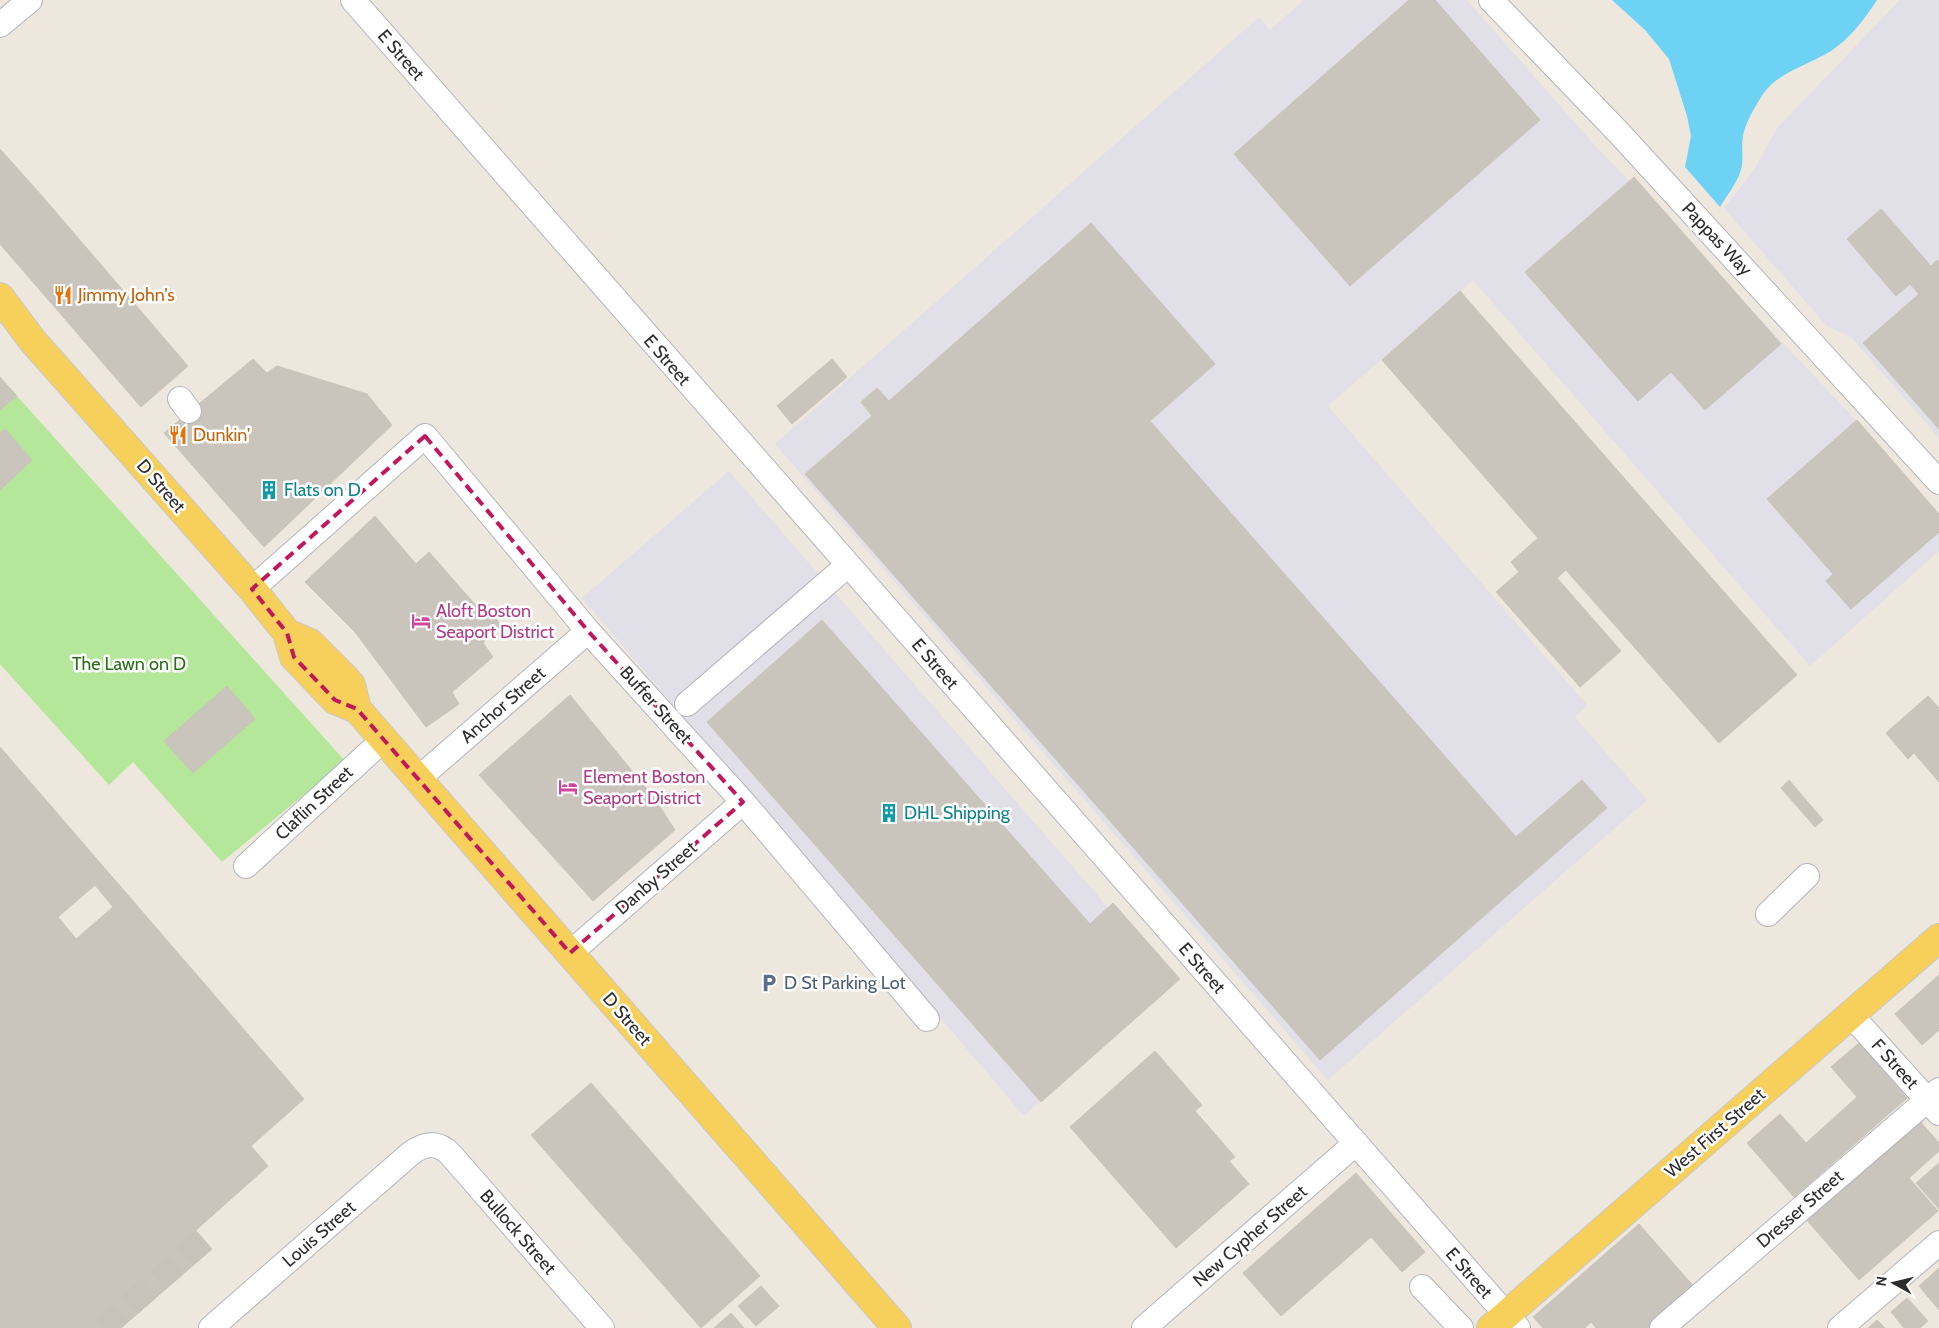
<svg xmlns="http://www.w3.org/2000/svg" width="1939" height="1328" font-family="Cabin,sans-serif">
	<rect width="100%" height="100%" fill="#eee7de"/>
	<path fill="#e1dfe7" d="M 1304,0 L 1467,0 L 1590,140 L 1854,418 L 1939,516 L 1939,551 L 1810,666 L 1473,280 L 1337,398 L 1328,406 L 1587,705 L 1575,717 L 1647,800 L 1328,1080 L 775,444 L 1259,17 L 1270,30 Z
		M 1900,0 L 1939,0 L 1939,438 L 1852,338 L 1827,326 L 1724,208 L 1754,170 L 1777,128 Z
		M 729,471 L 1172,981 L 1024,1116 L 582,598 Z"/>
	<path fill="#b4e799" d="M 17,396 L 345,761 L 222,862 L 133,762 L 109,785 L 0,664 L 0,410 Z"/>
	<path fill="#6ed2f4" d="M 1612,0 L 1877,0 C 1864,20 1846,44 1824,55 C 1804,66 1777,74 1763,94 C 1756,105 1745,123 1743,136 C 1741,147 1744,158 1741,170 C 1737,183 1727,195 1720,207 L 1685,167 L 1691,136 L 1687,116 L 1669,59 L 1645,30 Z"/>
	<path fill="#c9c5bd" stroke="#cac3b7" fill-rule="evenodd" d="M 1409,0 L 1435,0 L 1540,120 L 1350,286 L 1234,154 Z
		M 0,149 L 42,196 L 0,232 Z
		M 1634,177 L 1781,344 L 1705,410 L 1671,372 L 1638,401 L 1525,272 Z
		M 42,196 L 188,366 L 141,407 L 0,244 L 0,232 Z
		M 1881,209 L 1931,266 L 1937,260 L 1939,262 L 1939,429 L 1863,343 L 1919,294 L 1910,284 L 1896,296 L 1847,239 Z
		M 1091,223 L 1215,364 L 1150,421 L 1516,837 L 1582,780 L 1607,808 L 1320,1060 L 805,474 L 872,416 L 861,402 L 877,388 L 889,401 Z
		M 1460,291 L 1797,675 L 1719,743 L 1566,570 L 1557,578 L 1621,651 L 1580,687 L 1496,592 L 1519,572 L 1511,562 L 1538,538 L 1382,360 Z
		M 253,359 L 267,373 L 277,366 L 367,394 L 392,425 L 264,547 L 164,433 Z
		M 832,359 L 847,377 L 792,424 L 777,406 Z
		M 0,377 L 17,396 L 0,410 Z
		M 1857,420 L 1939,514 L 1939,532 L 1851,609 L 1826,581 L 1833,574 L 1767,499 Z
		M 5,429 L 32,460 L 0,490 L 0,433 Z
		M 375,516 L 416,564 L 429,552 L 486,617 L 492,613 L 501,626 L 483,643 L 493,657 L 452,692 L 459,704 L 426,727 L 355,632 L 305,582 Z
		M 822,620 L 1090,924 L 1113,903 L 1180,979 L 1041,1102 L 707,722 Z
		M 227,686 L 255,719 L 193,773 L 164,741 Z
		M 570,695 L 655,799 L 675,830 L 593,901 L 479,775 Z
		M 1928,696 L 1939,708 L 1939,782 L 1914,753 L 1908,759 L 1886,733 Z
		M 0,747 L 304,1099 L 251,1146 L 268,1166 L 196,1230 L 0,1004 ZM 95,885 L 113,907 L 76,939 L 58,917 Z
		M 1789,780 L 1823,820 L 1815,827 L 1781,788 Z
		M 1939,975 L 1939,1030 L 1922,1045 L 1895,1014 Z
		M 0,1004 L 212,1249 L 121,1328 L 0,1328 Z
		M 1859,1043 L 1907,1098 L 1794,1197 L 1747,1143 L 1780,1114 L 1806,1143 L 1857,1097 L 1831,1067 Z
		M 1155,1051 L 1202,1105 L 1195,1111 L 1235,1157 L 1229,1161 L 1249,1184 L 1176,1248 L 1070,1127 Z
		M 591,1083 L 760,1276 L 701,1328 L 531,1135 Z
		M 1918,1119 L 1939,1143 L 1939,1151 L 1909,1178 L 1884,1149 Z
		M 1884,1149 L 1909,1178 L 1870,1212 L 1899,1245 L 1859,1280 L 1805,1218 Z
		M 1939,1163 L 1939,1209 L 1916,1183 Z
		M 1356,1173 L 1425,1252 L 1402,1272 L 1371,1237 L 1281,1316 L 1243,1273 Z
		M 1909,1178 L 1938,1211 L 1899,1245 L 1870,1212 Z
		M 1639,1224 L 1696,1289 L 1652,1328 L 1596,1328 L 1591,1322 L 1585,1328 L 1543,1328 L 1533,1317 Z
		M 1939,1268 L 1939,1310 L 1919,1286 Z
		M 761,1286 L 779,1306 L 756,1326 L 738,1306 Z
		M 1907,1298 L 1928,1321 L 1920,1328 L 1904,1328 L 1891,1312 Z
		M 731,1313 L 744,1328 L 714,1328 Z
		M 1877,1320 L 1885,1328 L 1868,1328 Z"/>
	<g fill="none" stroke-linecap="round" stroke-linejoin="round">
		<path stroke="#c7c2ba" stroke-width="24" stroke-dasharray="24 12" stroke-linecap="butt" d="M 103,1328 L 204,1240"/>
		<g stroke="#b2b5c0" stroke-width="26">
			<path id="minor" d="M 353,0 L 1518,1328
				M 1491,0 L 1620,134 L 1939,482
				M 0,25 L 30,0
				M 180,399 L 189,411
				M 252,589 L 425,436 L 588,631 L 743,802 L 927,1019
				M 687,704 L 848,565
				M 418,779 L 588,631
				M 246,866 L 383,740
				M 1768,914 L 1807,876
				M 570,953 L 743,802
				M 1851,1015 L 1939,1113
				M 1422,1287 L 1461,1328
				M 211,1328 L 410,1154 C 424,1143 438,1141 451,1155 L 602,1328
				M 1144,1328 L 1356,1143
				M 1662,1328 L 1939,1090
				M 1840,1328 L 1939,1243"/>
		</g>
		<g stroke="#c8c8c8" stroke-width="30">
			<path id="major" d="M 0,297 L 32,340 L 252,589 L 287,633 L 294,657 L 335,700 L 357,709
				M 287,633 L 310,643 L 345,678 L 351,685 L 357,709 L 897,1328
				M 1491,1328 L 1939,938"/>
		</g>
		<use href="#minor" stroke="#fff" stroke-width="24"/>
		<use href="#major" stroke="#f6d05b" stroke-width="28"/>
	</g>
	<path fill="none" stroke="#c2185b" stroke-width="4" stroke-dasharray="10 6" stroke-linejoin="round" d="M 425,436 L 588,631 L 743,802 L 570,953 L 357,709 L 335,700 L 294,657 L 287,633 L 252,589 Z"/>
	<defs>
		<g id="restaurant-bare" transform="scale(1.5)"><path d="M-5-6h1v4h1v-4h1v4h1v-4h1v5L-1.5 .5V6h-2V.5L-5-1ZM5-6V6H3V1.5H1.5Q1.5-4 5-6Z" fill="#e8710a" stroke="#fff" stroke-width="2.5" paint-order="stroke"/></g>
		<g id="building-bare" transform="scale(1.5)"><path d="M-4-6H4V6H1V3H-1V6H-4ZM-2.5-4.3h1.7v1.8h-1.7ZM.8-4.3h1.7v1.8H.8ZM-2.5-1h1.7V.8h-1.7ZM.8-1h1.7V.8H.8Z" fill="#0f9aa8" stroke="#fff" stroke-width="2.5" paint-order="stroke"/></g>
		<g id="hotel-bare" transform="scale(1.5)"><path d="M-6-4.5h1.5V1H6V5H4.5V3h-9V5H-6ZM-4 0a1.8 1.8 0 1 1 3.6 0ZM.5 0V-2.5h3Q6-2.5 6 0Z" fill="#d1479c" stroke="#fff" stroke-width="2.5" paint-order="stroke"/></g>
		<g id="parking-bare" transform="scale(1.5)"><path d="M-3.5-5.5H1a3.5 3.5 0 0 1 0 7H-1V5.5H-3.5ZM-1-3.4V-.6H.8a1.4 1.4 0 0 0 0-2.8Z" fill="#5c6f8a" stroke="#fff" stroke-width="2.5" paint-order="stroke"/></g>
	</defs>
	<g fill-rule="evenodd">
		<use href="#restaurant-bare" x="63" y="295"/>
		<use href="#restaurant-bare" x="178" y="435"/>
		<use href="#building-bare" x="269" y="490"/>
		<use href="#hotel-bare" x="421" y="621"/>
		<use href="#hotel-bare" x="568" y="787"/>
		<use href="#building-bare" x="889" y="813"/>
		<use href="#parking-bare" x="769" y="983"/>
	</g>
	<g text-anchor="middle" stroke-width="5" stroke-linejoin="round" paint-order="stroke">
		<g font-size="18" fill="#2c2c2c" stroke="#fff">
			<text transform="translate(401 55) rotate(49)" y="6">E Street</text>
			<text transform="translate(1717 239) rotate(47)" y="6">Pappas Way</text>
			<text transform="translate(667 360) rotate(49)" y="6">E Street</text>
			<text transform="translate(161 486) rotate(49)" y="6">D Street</text>
			<text transform="translate(935 664) rotate(49)" y="6">E Street</text>
			<text transform="translate(503 705) rotate(-41)" y="6">Anchor Street</text>
			<text transform="translate(656 705) rotate(48)" y="6">Buffer Street</text>
			<text transform="translate(314 803) rotate(-43)" y="6">Claflin Street</text>
			<text transform="translate(656 878) rotate(-41)" y="6">Danby Street</text>
			<text transform="translate(1202 968) rotate(49)" y="6">E Street</text>
			<text transform="translate(627 1019) rotate(49)" y="6">D Street</text>
			<text transform="translate(1895 1064) rotate(48)" y="6">F Street</text>
			<text transform="translate(1715 1133) rotate(-41)" y="6">West First Street</text>
			<text transform="translate(1800 1209) rotate(-41)" y="6">Dresser Street</text>
			<text transform="translate(518 1232) rotate(49)" y="6">Bullock Street</text>
			<text transform="translate(319 1234) rotate(-41)" y="6">Louis Street</text>
			<text transform="translate(1250 1236) rotate(-41)" y="6">New Cypher Street</text>
			<text transform="translate(1469 1273) rotate(49)" y="6">E Street</text>
		</g>
		<g font-size="18" fill="#c56008" stroke="#fff" text-anchor="start">
			<text x="78" y="301">Jimmy John's</text>
			<text x="193" y="441">Dunkin'</text>
		</g>
		<g font-size="18" fill="#0d838f" stroke="#fff" text-anchor="start">
			<text x="284" y="496">Flats on D</text>
			<text x="904" y="819">DHL Shipping</text>
		</g>
		<g font-size="18" fill="#b23c85" stroke="#fff" text-anchor="start">
			<text x="436" y="617">Aloft Boston<tspan x="436" dy="21">Seaport District</tspan></text>
			<text x="583" y="783">Element Boston<tspan x="583" dy="21">Seaport District</tspan></text>
		</g>
		<g font-size="18" fill="#2b6e18" stroke="#fff">
			<text x="129" y="670">The Lawn on D</text>
		</g>
		<g font-size="18" fill="#4e5e75" stroke="#fff" text-anchor="start">
			<text x="784" y="989">D St Parking Lot</text>
		</g>
	</g>
	<g transform="translate(1894 1283) rotate(278)" stroke="#ffffff" stroke-width="4" paint-order="stroke">
	<path d="M0-4L9 19L0 12L-9 19Z" fill="#2c2c2c"/>
	<text y="-8" font-size="14" font-weight="bold" text-anchor="middle" fill="#2c2c2c">N</text>
	</g>
</svg>
